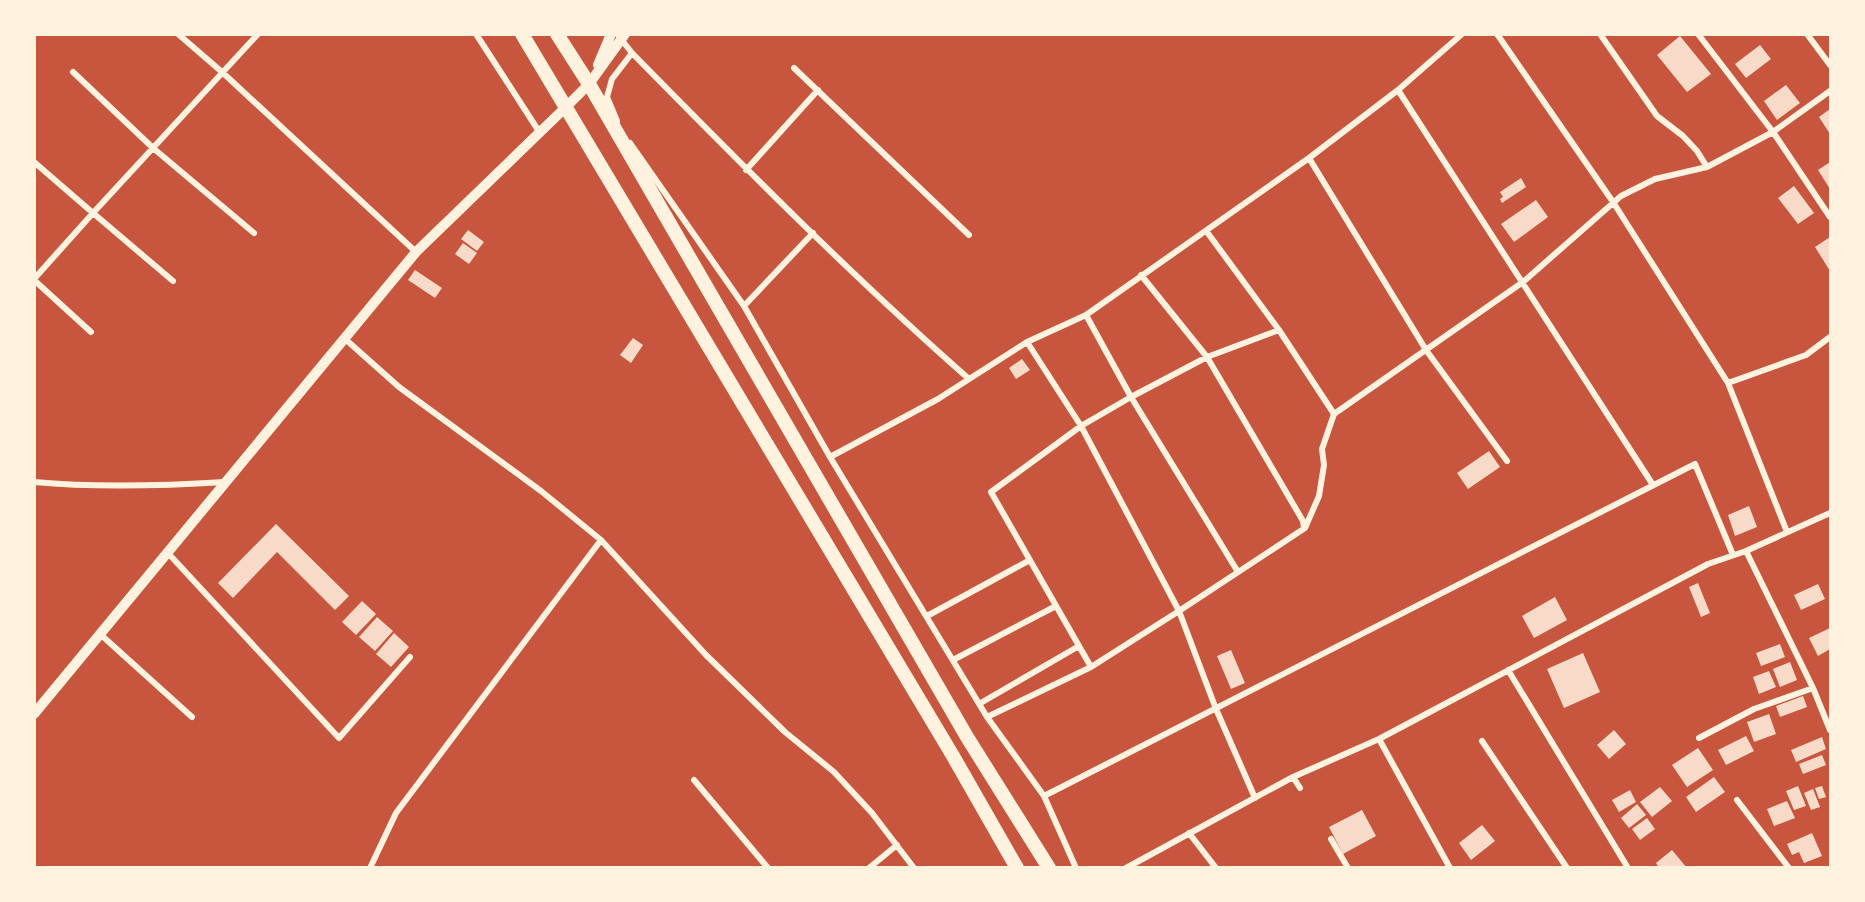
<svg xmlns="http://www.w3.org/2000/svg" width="1865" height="902" font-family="Commissioner,sans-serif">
	<rect width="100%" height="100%" fill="#c8553d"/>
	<path fill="#f7dbc8" d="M 1680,36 L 1711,74 L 1687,92 L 1657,55 Z
		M 1760,45 L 1771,59 L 1746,78 L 1735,64 Z
		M 1786,85 L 1800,103 L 1777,120 L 1764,101 Z
		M 1830,109 L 1830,134 L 1819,117 Z
		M 1830,162 L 1830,189 L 1818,170 Z
		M 1521,178 L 1526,187 L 1502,203 L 1500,199 L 1503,197 L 1500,192 Z
		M 1794,186 L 1814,213 L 1798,224 L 1778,198 Z
		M 1536,200 L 1548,217 L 1514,242 L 1501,224 Z
		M 468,230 L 484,242 L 477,251 L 461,239 Z
		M 1830,237 L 1830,271 L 1815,247 Z
		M 463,243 L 477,253 L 469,264 L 455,254 Z
		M 415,270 L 442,288 L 435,298 L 408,280 Z
		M 633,338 L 643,345 L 631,363 L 620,355 Z
		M 1022,359 L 1030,370 L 1016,379 L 1009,368 Z
		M 1489,451 L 1500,467 L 1468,489 L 1457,473 Z
		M 1749,506 L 1757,527 L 1735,536 L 1728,515 Z
		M 276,524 L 349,596 L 335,610 L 277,552 L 233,598 L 218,583 Z
		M 1698,583 L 1710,613 L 1701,617 L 1689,587 Z
		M 1818,584 L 1825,599 L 1801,610 L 1794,595 Z
		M 1555,597 L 1567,620 L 1534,638 L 1522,616 Z
		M 362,601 L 376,614 L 356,635 L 342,622 Z
		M 377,617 L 393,631 L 375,651 L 359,637 Z
		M 1830,628 L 1830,649 L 1818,656 L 1809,638 Z
		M 394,633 L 409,647 L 391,667 L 376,654 Z
		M 1780,644 L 1785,657 L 1761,666 L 1756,653 Z
		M 1231,650 L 1245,683 L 1231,689 L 1217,656 Z
		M 1583,653 L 1600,692 L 1564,708 L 1547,669 Z
		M 1790,662 L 1797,680 L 1780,687 L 1773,669 Z
		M 1769,671 L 1776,687 L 1759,694 L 1753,677 Z
		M 1803,696 L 1807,707 L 1780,717 L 1776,706 Z
		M 1769,714 L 1776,734 L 1754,742 L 1747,722 Z
		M 1614,730 L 1626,744 L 1609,759 L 1597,745 Z
		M 1746,736 L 1754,751 L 1726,765 L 1718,750 Z
		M 1822,737 L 1826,749 L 1796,762 L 1791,750 Z
		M 1698,748 L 1713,770 L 1687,787 L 1672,765 Z
		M 1822,755 L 1826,765 L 1803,774 L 1799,764 Z
		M 1714,777 L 1725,792 L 1696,812 L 1686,797 Z
		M 1798,786 L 1806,806 L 1794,810 L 1786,791 Z
		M 1822,786 L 1826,797 L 1819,799 L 1815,788 Z
		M 1660,787 L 1672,801 L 1652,817 L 1640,802 Z
		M 1813,789 L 1820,807 L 1811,810 L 1804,793 Z
		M 1630,790 L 1636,802 L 1619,812 L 1612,800 Z
		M 1787,801 L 1795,818 L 1774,826 L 1767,809 Z
		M 1637,804 L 1646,815 L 1629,828 L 1621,818 Z
		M 1362,810 L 1376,836 L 1343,854 L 1329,827 Z
		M 1647,818 L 1655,829 L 1640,840 L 1632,829 Z
		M 1482,825 L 1495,841 L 1471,860 L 1459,843 Z
		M 1812,833 L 1822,856 L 1804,863 L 1799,852 L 1792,855 L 1787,844 Z
		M 1672,850 L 1687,868 L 1659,868 L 1656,863 Z"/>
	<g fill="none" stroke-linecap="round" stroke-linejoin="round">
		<path stroke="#fff3e0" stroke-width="6" d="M 178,34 L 222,72 L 416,252
			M 476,34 L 540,133
			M 617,34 L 632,53 C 742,165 852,276 969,379
			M 1497,34 L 1613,202 L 1728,383 L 1787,532
			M 1600,34 L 1657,116 L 1683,136 L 1697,151 L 1707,167 L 1773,132 L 1830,91
			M 1698,34 L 1773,132 L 1830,217
			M 1807,34 L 1830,65
			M 794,68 L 969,235
			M 73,72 L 153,148 L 254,233
			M 1398,90 L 1653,485
			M 617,121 L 607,97 L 612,79 L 632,53
			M 630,143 L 744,306 L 830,457 L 987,717 L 1044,796 L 1076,868
			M 1309,158 L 1426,350 L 1507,461
			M 34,162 L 93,213 L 258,34
			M 746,170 L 818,90
			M 1207,232 L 1279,330 L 1334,414
			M 1141,275 L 1207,357 L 1303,521 L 1304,528
			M 34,279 L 93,213 L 173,281
			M 34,280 L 91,332
			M 744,306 L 813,233
			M 1086,315 L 1131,397 L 1238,572
			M 344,338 L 399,387 L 541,491 L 601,540 L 706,655 L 785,732 L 834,772 L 872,813 L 914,868
			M 1728,383 L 1806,355 L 1830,337
			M 830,457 L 938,399 L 1027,342 L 1086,315 L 1309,158 L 1398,90 L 1462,34
			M 34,482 C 98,488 161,486 225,482
			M 1746,551 L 1813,688 L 1830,730
			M 167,552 L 339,738 L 410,657
			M 927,616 L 1030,560
			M 100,634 L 192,717
			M 953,660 L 1056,606
			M 1091,667 L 991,492 L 1081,426 L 1131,397 L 1207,357 L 1279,330
			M 1508,670 L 1628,868
			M 979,704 L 1079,646
			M 987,717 L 1091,667 L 1179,611 L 1081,426 L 1027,342
			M 1699,738 L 1754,709 L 1813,688
			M 1379,739 L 1450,868
			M 1482,741 L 1567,868
			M 1293,777 L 1300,788
			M 694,780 L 768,868
			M 1044,796 L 1695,464 L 1733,555
			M 1255,798 L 1216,709 L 1179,611 L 1305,528 L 1319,496 L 1324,465 L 1322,449 L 1334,414 L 1523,282 L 1621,196 L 1655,179 L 1707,167
			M 1737,800 L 1789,868
			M 1189,833 L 1216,868
			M 1331,839 L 1348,868
			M 370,868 L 396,813 L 601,540
			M 869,868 L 897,845
			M 1126,868 L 1293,777 L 1379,739 L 1708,564 L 1746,551 L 1830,513"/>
		<path stroke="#fff3e0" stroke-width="10" d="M 598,65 L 611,34
			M 34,714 L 416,252 L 566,107 L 589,84 L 625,34"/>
		<path stroke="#fff3e0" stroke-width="14" d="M 522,34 L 953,756 L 1017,868
			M 557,34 L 589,84 L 967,737 L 1049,868"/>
	</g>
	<rect width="1865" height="902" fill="none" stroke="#fff3e0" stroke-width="72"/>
</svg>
